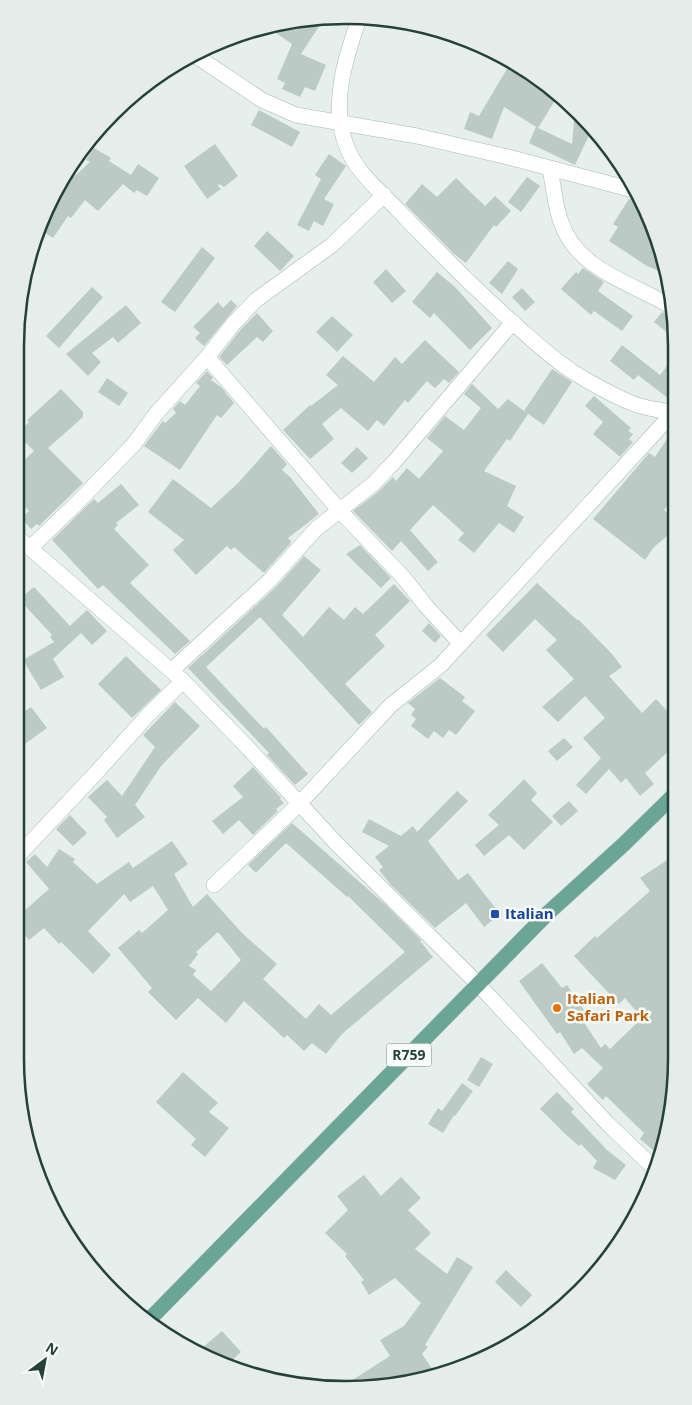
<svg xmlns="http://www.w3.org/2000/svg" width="692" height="1405" font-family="'Open Sans',sans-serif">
	<rect width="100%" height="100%" fill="#e6efeb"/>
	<path fill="#bbcac4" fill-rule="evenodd" d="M 325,17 L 301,54 L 326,65 L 315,91 L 305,87 L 300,97 L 282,89 L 285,83 L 277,79 L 292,44 L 266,26 L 303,18 Z
		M 511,62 L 523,69 L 521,73 L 545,87 L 546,85 L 559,94 L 538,128 L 504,107 L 492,139 L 464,129 L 470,112 L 479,116 Z
		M 259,110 L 300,132 L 292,147 L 251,125 Z
		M 575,110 L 592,129 L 575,165 L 529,143 L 536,127 L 572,144 Z
		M 215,144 L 238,176 L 224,187 L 219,184 L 218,186 L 221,189 L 207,199 L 184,166 Z
		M 94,148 L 111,158 L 109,161 L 131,175 L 138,164 L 159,178 L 147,196 L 137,190 L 134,193 L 123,184 L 98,211 L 85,200 L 71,218 L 68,216 L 53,238 L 38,228 L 47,206 L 64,184 L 65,185 L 90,162 L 86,160 Z
		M 329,154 L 346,166 L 324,199 L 334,204 L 323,226 L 314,221 L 309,231 L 297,225 L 321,179 L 315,175 Z
		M 527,177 L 540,186 L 521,212 L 508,202 Z
		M 456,178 L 485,206 L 495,196 L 511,211 L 496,227 L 494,225 L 466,263 L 454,254 L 405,204 L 422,184 L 437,197 Z
		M 629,199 L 641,199 L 652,220 L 666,274 L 647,266 L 609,241 L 618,227 L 613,224 Z
		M 267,231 L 294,256 L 280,271 L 254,246 Z
		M 202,247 L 215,258 L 175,312 L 161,302 Z
		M 508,261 L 518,269 L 502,294 L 489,283 Z
		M 583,268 L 604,282 L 598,291 L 633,316 L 622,331 L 594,311 L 591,315 L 561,289 L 576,272 L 578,274 Z
		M 386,269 L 406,291 L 392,303 L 373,282 Z
		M 437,272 L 455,287 L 492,328 L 470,350 L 434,313 L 430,318 L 412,302 Z
		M 92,287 L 103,297 L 59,348 L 46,336 Z
		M 522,288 L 535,302 L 525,311 L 512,297 Z
		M 231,300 L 237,306 L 204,346 L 195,338 L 200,333 L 193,327 L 218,302 L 223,308 Z
		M 126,305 L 141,323 L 118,343 L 113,337 L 92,353 L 101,362 L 88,376 L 66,354 Z
		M 662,312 L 674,317 L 674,338 L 654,322 Z
		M 257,313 L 273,331 L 263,342 L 257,337 L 227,365 L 219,357 L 241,329 Z
		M 332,316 L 353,335 L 337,352 L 316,332 Z
		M 425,340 L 459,372 L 449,383 L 444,379 L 435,388 L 427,381 L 408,403 L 405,400 L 384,426 L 377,420 L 368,431 L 341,408 L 322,424 L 334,439 L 310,459 L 283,430 L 310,405 L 311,406 L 338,385 L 326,375 L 343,356 L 374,382 L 395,357 L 402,364 Z
		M 622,345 L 660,375 L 674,357 L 674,403 L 638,375 L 634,380 L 610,361 Z
		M 552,369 L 572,382 L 544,425 L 524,411 Z
		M 207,371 L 213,378 L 211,380 L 222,388 L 234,403 L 221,418 L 217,415 L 180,470 L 144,446 L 163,421 L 165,423 L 176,413 L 173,409 L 180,401 L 185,405 L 200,386 L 196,383 Z
		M 107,378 L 128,393 L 119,406 L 98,392 Z
		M 472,384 L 498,409 L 508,399 L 528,414 L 510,441 L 507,439 L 484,471 L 516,486 L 507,506 L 524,517 L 514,533 L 499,523 L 474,553 L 458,540 L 464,533 L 433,505 L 410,530 L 438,562 L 428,571 L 401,541 L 392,551 L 353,511 L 379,491 L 393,477 L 396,481 L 407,468 L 419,479 L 443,451 L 427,438 L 445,416 L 464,430 L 481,408 L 464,394 Z
		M 61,389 L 83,412 L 83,417 L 48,448 L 83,483 L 39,526 L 37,524 L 31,529 L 21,518 L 29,511 L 16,497 L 16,468 L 34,451 L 17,434 L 29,422 L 27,420 Z
		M 594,396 L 631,428 L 628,431 L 633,434 L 629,439 L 633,442 L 620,457 L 593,434 L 603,422 L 585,406 Z
		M 675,427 L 675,494 L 664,510 L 675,520 L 675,529 L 654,547 L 645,560 L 593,519 L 649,453 L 655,457 Z
		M 271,446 L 287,464 L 282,470 L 290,477 L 319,514 L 288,538 L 291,541 L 290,544 L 264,573 L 234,547 L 231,550 L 227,546 L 196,575 L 173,550 L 184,540 L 148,512 L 173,479 L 211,508 L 239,482 Z
		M 357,447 L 368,458 L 352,473 L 341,463 Z
		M 121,484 L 139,505 L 116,523 L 118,525 L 114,529 L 149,565 L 130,583 L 190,641 L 175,654 L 103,585 L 98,589 L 52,540 L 94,499 L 98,503 Z
		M 360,545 L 391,578 L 381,588 L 346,554 Z
		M 304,556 L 321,570 L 282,615 L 303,637 L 329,607 L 344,620 L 355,607 L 363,614 L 394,584 L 410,601 L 375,635 L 385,646 L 345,684 L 372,712 L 359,725 L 260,617 L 206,667 L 264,729 L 266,727 L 308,774 L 295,785 L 267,755 L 269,753 L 188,668 L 276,587 Z
		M 537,583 L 577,620 L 578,619 L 612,654 L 622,667 L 609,676 L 642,713 L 656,699 L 668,712 L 675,705 L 675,745 L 645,773 L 654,784 L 640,796 L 626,778 L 621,783 L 609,769 L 586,794 L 576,785 L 601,758 L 583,738 L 605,718 L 585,696 L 558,722 L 542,707 L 574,679 L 546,650 L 557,640 L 535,619 L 503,652 L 486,635 Z
		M 34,587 L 70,626 L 87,610 L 107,631 L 92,645 L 81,633 L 53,659 L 64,677 L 41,690 L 23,660 L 54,642 L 50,637 L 52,635 L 19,599 Z
		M 429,623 L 441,636 L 435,643 L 422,631 Z
		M 126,656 L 161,690 L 132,718 L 98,684 Z
		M 440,678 L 465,697 L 462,701 L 475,711 L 456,735 L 449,730 L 443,738 L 434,731 L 428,739 L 411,726 L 416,719 L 411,715 L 415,709 L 408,703 Z
		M 175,702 L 200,726 L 161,766 L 135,805 L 145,817 L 117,838 L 104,820 L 107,817 L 88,797 L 107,780 L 122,796 L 155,747 L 143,735 Z
		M 31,707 L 47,728 L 15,751 L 15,718 Z
		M 564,738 L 573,747 L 557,761 L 548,751 Z
		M 253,767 L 281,798 L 280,799 L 284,803 L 276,809 L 278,811 L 253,835 L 239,820 L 223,834 L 212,821 L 243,797 L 233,786 Z
		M 524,779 L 537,793 L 531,800 L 553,822 L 524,850 L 509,835 L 484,856 L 475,845 L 499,825 L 488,815 Z
		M 457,791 L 468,801 L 428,841 L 458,880 L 468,873 L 500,914 L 484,927 L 466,903 L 435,928 L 391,885 L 379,870 L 383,867 L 375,857 L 389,846 L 362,832 L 369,819 L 401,836 L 413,826 L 417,832 Z
		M 569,801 L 578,811 L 561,826 L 552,816 Z
		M 70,815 L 87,833 L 73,846 L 56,829 Z
		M 292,823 L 386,905 L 421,940 L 420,941 L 433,957 L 342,1034 L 326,1054 L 312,1043 L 304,1051 L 287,1035 L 284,1038 L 244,1001 L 226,1023 L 198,998 L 176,1020 L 148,992 L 152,988 L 118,948 L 139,930 L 142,933 L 168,910 L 153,886 L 130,902 L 124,894 L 88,931 L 111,955 L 93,974 L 61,942 L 59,944 L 44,928 L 29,940 L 15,923 L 15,919 L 49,889 L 26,862 L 35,854 L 47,867 L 59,849 L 75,859 L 73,862 L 97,884 L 129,862 L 133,868 L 172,841 L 188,864 L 174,874 L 193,907 L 207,894 L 242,933 L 277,964 L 263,979 L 306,1019 L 319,1004 L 331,1015 L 405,952 L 348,896 L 347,897 L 286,843 L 256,873 L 248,865 ZM 218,932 L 241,960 L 211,991 L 193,975 L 196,970 L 189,966 L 198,954 L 196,952 Z
		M 676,854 L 676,1080 L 666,1144 L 661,1157 L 640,1139 L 644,1133 L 606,1096 L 603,1100 L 587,1084 L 603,1068 L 582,1048 L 574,1054 L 560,1032 L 557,1034 L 519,981 L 542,963 L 562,988 L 567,985 L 580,1004 L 586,1014 L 581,1018 L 601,1048 L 605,1044 L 610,1049 L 642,1018 L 625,998 L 619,1004 L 574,956 L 595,936 L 597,938 L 650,891 L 640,878 Z
		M 481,1057 L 493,1064 L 479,1087 L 467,1080 Z
		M 183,1072 L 218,1103 L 209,1112 L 229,1128 L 205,1157 L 191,1145 L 196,1139 L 156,1102 Z
		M 462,1083 L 473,1091 L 455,1116 L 454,1115 L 443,1133 L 428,1124 L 438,1108 L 442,1111 Z
		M 557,1092 L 574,1109 L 571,1112 L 607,1150 L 626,1165 L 615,1180 L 593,1168 L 597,1161 L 581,1144 L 579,1146 L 563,1132 L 540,1109 Z
		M 364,1175 L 381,1196 L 401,1177 L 421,1198 L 408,1210 L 431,1233 L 415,1249 L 447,1274 L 457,1257 L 473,1267 L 425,1345 L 428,1347 L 422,1354 L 435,1373 L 389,1387 L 343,1386 L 390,1356 L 380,1340 L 404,1326 L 421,1303 L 395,1278 L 369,1295 L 361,1282 L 364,1280 L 345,1256 L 347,1254 L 325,1233 L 348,1210 L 337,1196 Z
		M 506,1270 L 532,1295 L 521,1307 L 495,1282 Z
		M 222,1331 L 241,1352 L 228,1364 L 210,1357 L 202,1348 Z"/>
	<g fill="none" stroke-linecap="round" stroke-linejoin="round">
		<g stroke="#a8b8b2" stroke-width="16">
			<path id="minor" d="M 360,16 C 346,56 330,103 346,145 C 355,171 379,190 398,210 C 437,251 477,291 520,329 C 537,344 554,360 573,372 C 589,382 619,399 637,405 C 649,409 662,410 674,413
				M 193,54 L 262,100 L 296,115 L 417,136 L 508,157 L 637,191
				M 550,170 C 554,187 555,206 561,222 C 577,271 635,284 674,308
				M 207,357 L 340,511 L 403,577 L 426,606 L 461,644
				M 15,535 L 183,681 L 248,748 L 336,843 L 479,985 L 607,1123 L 656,1170
				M 31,547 L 77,503 L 134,444 L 155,415 L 207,357 L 234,323 L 256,300 L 332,245 L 384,195
				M 172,670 L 270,580 L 316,529 L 373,484 L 395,461 L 513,322
				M 15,859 L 95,774 L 149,714 L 183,681
				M 214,885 L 299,804 L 391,705 L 441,665 L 674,412"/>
		</g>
		<g stroke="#c2cac8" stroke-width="16">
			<path id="major" d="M 147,1322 L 548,913 L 624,844 L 676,793"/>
		</g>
		<use href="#minor" stroke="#fff" stroke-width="15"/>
		<use href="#major" stroke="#6aa596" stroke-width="15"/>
	</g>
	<rect fill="#1a4fb4" stroke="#f7fbf9" stroke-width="2" x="490" y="909" width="10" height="10" rx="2.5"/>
	<circle fill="#e8710a" stroke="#f7fbf9" stroke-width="2" cx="557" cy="1008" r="5"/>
	<g text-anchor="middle" stroke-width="5" stroke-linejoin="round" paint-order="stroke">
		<rect fill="#f7fbf9" stroke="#637a73" stroke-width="1" x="386.5" y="1043.5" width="45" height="23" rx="4"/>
		<g font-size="14" font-weight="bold" fill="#24423a">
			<text x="409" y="1060">R759</text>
		</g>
		<g font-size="15" font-weight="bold" fill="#164399" stroke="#f7fbf9" text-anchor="start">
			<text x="505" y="919">Italian</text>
		</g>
		<g font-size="15" font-weight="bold" fill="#c56008" stroke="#f7fbf9" text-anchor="start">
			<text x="567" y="1004">Italian<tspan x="567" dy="17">Safari Park</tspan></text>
		</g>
	</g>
	<path d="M0 0H692V1405H0ZM346 24H346A322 322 0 0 1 668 346V1059A322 322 0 0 1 346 1381H346A322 322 0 0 1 24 1059V346A322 322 0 0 1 346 24Z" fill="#e6ecea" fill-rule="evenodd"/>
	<path fill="none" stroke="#24423a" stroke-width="2.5" d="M346 24H346A322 322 0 0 1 668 346V1059A322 322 0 0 1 346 1381H346A322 322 0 0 1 24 1059V346A322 322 0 0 1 346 24Z"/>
	<g transform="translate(45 1360) rotate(32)" stroke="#f7fbf9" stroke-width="4" paint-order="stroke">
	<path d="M0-4L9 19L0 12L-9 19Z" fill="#24423a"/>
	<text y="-8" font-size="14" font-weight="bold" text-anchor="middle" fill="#24423a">N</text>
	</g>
</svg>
